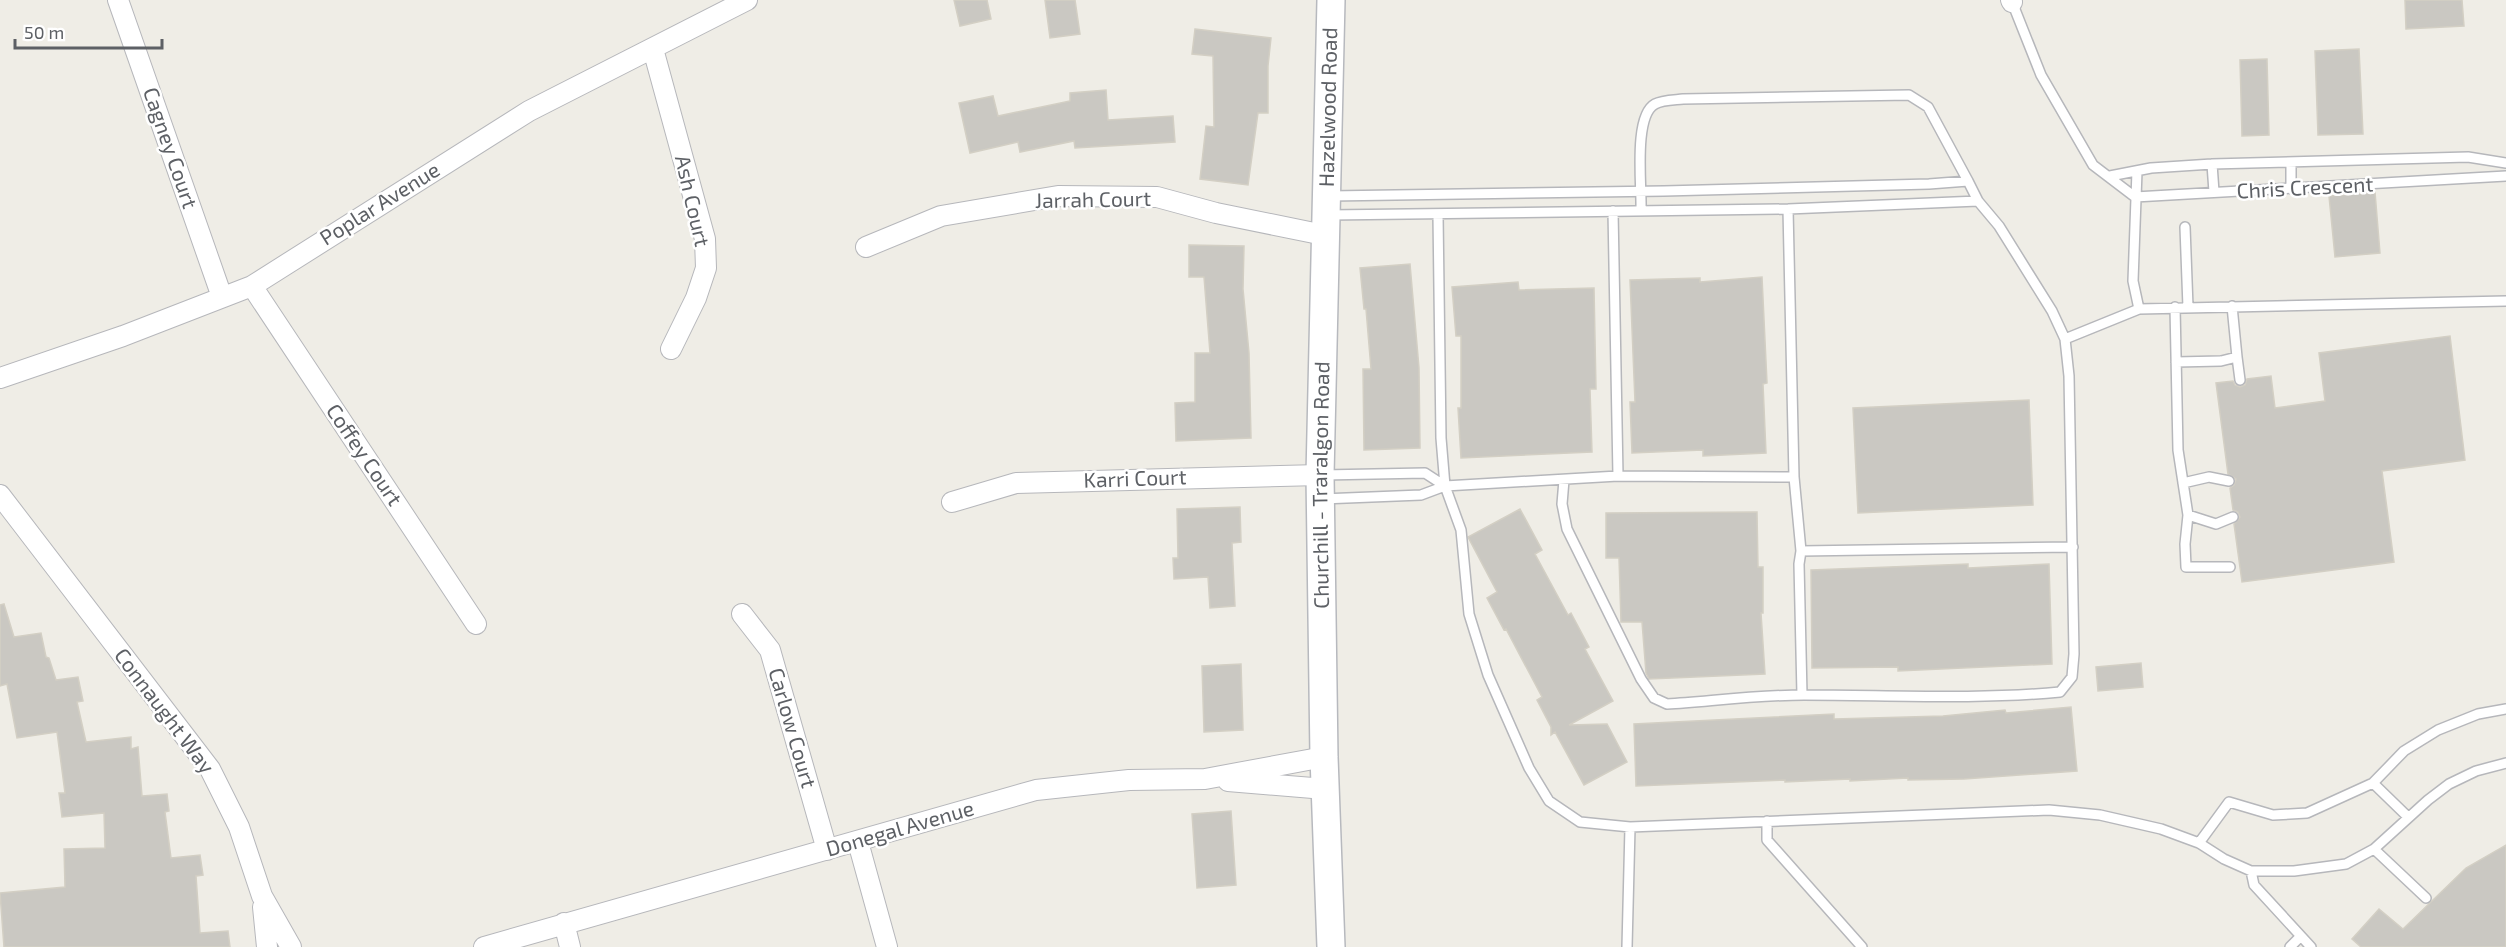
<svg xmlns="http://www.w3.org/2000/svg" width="2506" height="947" font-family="'Exo 2',sans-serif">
	<rect width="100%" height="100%" fill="#efede6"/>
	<path fill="#cac8c2" stroke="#d3cfc4" stroke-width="1.5" d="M 954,0 L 987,0 L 991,19 L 960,26 Z
		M 1045,0 L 1075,0 L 1080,34 L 1050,38 Z
		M 2405,0 L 2462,0 L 2464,26 L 2406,29 Z
		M 1195,29 L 1271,38 L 1268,66 L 1268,113 L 1258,113 L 1248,185 L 1200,179 L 1206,126 L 1214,127 L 1213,56 L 1192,54 Z
		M 2359,49 L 2363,134 L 2318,135 L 2315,51 Z
		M 2267,59 L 2269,135 L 2242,136 L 2240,60 Z
		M 1106,90 L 1108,120 L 1173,116 L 1175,142 L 1075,148 L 1074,141 L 1020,152 L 1018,142 L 970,153 L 959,103 L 993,96 L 998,116 L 1070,101 L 1070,93 Z
		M 2375,192 L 2380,253 L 2335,257 L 2329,196 Z
		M 1189,245 L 1244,246 L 1243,289 L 1249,353 L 1251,438 L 1176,441 L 1175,403 L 1195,402 L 1195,353 L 1210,353 L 1204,277 L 1189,277 Z
		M 1410,264 L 1419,368 L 1420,448 L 1364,450 L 1363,369 L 1371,369 L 1366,309 L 1364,309 L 1360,268 Z
		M 1762,277 L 1767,383 L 1763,384 L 1766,453 L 1703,456 L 1703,450 L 1632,453 L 1630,402 L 1635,402 L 1630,280 L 1700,278 L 1700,282 Z
		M 1518,282 L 1519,290 L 1594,288 L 1596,389 L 1590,389 L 1592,452 L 1461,458 L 1458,408 L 1461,408 L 1461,336 L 1456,336 L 1452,287 Z
		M 2450,336 L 2465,460 L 2382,471 L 2394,562 L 2242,582 L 2234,524 L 2240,517 L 2238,512 L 2233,510 L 2230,488 L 2234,485 L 2236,479 L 2228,474 L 2216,383 L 2233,381 L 2235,385 L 2240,387 L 2245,385 L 2247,379 L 2271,376 L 2275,408 L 2325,401 L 2319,353 Z
		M 2029,400 L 2033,505 L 1858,513 L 1853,408 Z
		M 1240,507 L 1241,542 L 1232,543 L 1235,606 L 1210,608 L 1208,577 L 1174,579 L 1173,558 L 1178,558 L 1177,509 Z
		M 1520,509 L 1542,550 L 1535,554 L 1568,615 L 1571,613 L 1589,647 L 1585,649 L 1613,701 L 1569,725 L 1607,724 L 1627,762 L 1584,785 L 1555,732 L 1551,735 L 1551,727 L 1537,700 L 1542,697 L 1506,629 L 1504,630 L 1487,598 L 1497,592 L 1468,537 Z
		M 1757,512 L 1758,567 L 1763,567 L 1763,613 L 1761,613 L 1765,674 L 1649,679 L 1646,673 L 1642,622 L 1621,622 L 1619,558 L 1606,558 L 1606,513 Z
		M 1968,564 L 1968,568 L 2049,564 L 2052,664 L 1898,671 L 1898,667 L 1812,668 L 1811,570 Z
		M 4,604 L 14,637 L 41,633 L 46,657 L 49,658 L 56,680 L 78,677 L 83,701 L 77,702 L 86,742 L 131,737 L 131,749 L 138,747 L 142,796 L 167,794 L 169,811 L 165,812 L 171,858 L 200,855 L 203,875 L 196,876 L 200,933 L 228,931 L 230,947 L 4,947 L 0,893 L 65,887 L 64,849 L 105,848 L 104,813 L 62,817 L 59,793 L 65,793 L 57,732 L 17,738 L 7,684 L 0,686 L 0,605 Z
		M 2141,663 L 2143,687 L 2098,691 L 2096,667 Z
		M 1241,664 L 1243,730 L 1204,732 L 1202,666 Z
		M 2071,707 L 2077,771 L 1964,779 L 1908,780 L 1908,778 L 1850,781 L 1850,779 L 1785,782 L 1785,780 L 1636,786 L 1634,724 L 1834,714 L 1834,719 L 1943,716 L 2005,710 L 2006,713 Z
		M 1231,811 L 1236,885 L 1197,888 L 1192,814 Z
		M 2506,845 L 2506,947 L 2361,947 L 2352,939 L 2379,909 L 2403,929 L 2466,868 Z"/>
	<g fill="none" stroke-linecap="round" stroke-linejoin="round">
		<g stroke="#b6b7bb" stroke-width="12">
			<path id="lane" d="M 2012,2 L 2041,75 L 2093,165 L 2135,197 L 2506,176
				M 2291,162 L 2291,189
				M 2212,164 L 2214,192
				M 2110,176 L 2151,168 L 2212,164 L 2468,157 L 2506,163
				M 1330,196 L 1664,191 L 1929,184 L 1968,181 L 1978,201
				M 1788,209 L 1794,477 L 1801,551 L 1799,564 L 1802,695
				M 1641,210 C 1642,187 1633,116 1655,104 C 1662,100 1675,100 1683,99 L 1909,95 L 1928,107 L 1968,181
				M 1613,211 L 1618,476
				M 1329,215 L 1788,209 L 1978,201 L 1999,226 L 2052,311 L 2065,339 L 2069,376 L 2074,654 L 2072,677 L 2060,692 C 1975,700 1889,695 1804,695 C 1759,695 1712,701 1667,704 L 1654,698 L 1641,679 L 1567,529 L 1562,504 L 1564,480
				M 1438,215 L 1441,438 L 1445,486 L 1461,530 L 1469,614 L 1488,675 L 1529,768 L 1549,801 L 1580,822 L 1630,827 L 2049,810 L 2100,815 L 2161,829 L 2199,843 L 2224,859 L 2251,871 L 2294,871 L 2346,864 L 2374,849 L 2428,800 L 2449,784 L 2476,771 L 2506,763
				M 2185,227 L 2188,307
				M 2175,307 L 2178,450 L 2188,515 L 2185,544 L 2186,567 L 2230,567
				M 2139,309 L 2506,301
				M 2065,339 L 2139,309 L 2133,281 L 2137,171
				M 2237,357 L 2240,380
				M 2176,362 L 2221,361 L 2237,357 L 2232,306
				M 1323,475 L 1425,473 L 1445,486
				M 2183,483 L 2209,477 L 2229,481
				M 1322,499 L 1421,495 L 1445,486 L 1618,476 L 1794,477
				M 2188,515 L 2216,524 L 2233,517
				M 1801,551 L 2073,547
				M 2373,783 L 2408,817
				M 1767,821 L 1767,840 L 1862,947
				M 2199,843 L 2229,802 L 2273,815 L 2307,813 L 2373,783 L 2404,751 L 2438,730 L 2478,714 L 2506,709
				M 2374,849 L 2426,898
				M 2251,871 L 2254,885 L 2311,947
				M 1627,947 L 1630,827
				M 2290,947 L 2300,937"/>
		</g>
		<g stroke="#b6b7bb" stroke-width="22">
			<path id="street" d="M 118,0 L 222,297
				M 2011,0 L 2012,2
				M 653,49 L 705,239 L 706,268 L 696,298 L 671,349
				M 866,247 L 941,216 L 1058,196 L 1157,197 L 1216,213 L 1324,235
				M 252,286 L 476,624
				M 0,378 L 123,336 L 252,286 L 529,111 L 747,0
				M 0,495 L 210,769 L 239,827 L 262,896 L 291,947
				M 952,502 L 1016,483 L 1320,475
				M 742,614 L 770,650 L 827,850
				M 1228,781 L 1325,789
				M 858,842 L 887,947
				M 263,907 L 267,947
				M 564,923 L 570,947
				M 484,947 L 1036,790 L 1129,780 L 1205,779 L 1324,757"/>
		</g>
		<g stroke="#b7b9be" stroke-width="30">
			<g id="secondary">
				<path id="s1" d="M 1331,947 L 1324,757 L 1320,475 L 1331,0"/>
			</g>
		</g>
		<use href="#lane" stroke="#fff" stroke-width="9"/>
		<use href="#street" stroke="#fff" stroke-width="20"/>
		<use href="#secondary" stroke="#fff" stroke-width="27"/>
	</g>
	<g text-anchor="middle" stroke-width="5" stroke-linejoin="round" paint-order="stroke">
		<g font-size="21" fill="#5d6065" stroke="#fff">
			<text dy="7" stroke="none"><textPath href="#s1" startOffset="840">Hazelwood Road</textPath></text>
			<text transform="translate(170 148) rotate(71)" y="7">Cagney Court</text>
			<text transform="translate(2305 188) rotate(-3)" y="7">Chris Crescent</text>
			<text transform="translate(1093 200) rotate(-1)" y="7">Jarrah Court</text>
			<text transform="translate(692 201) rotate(77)" y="7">Ash Court</text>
			<text transform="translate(380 204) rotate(-32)" y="7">Poplar Avenue</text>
			<text transform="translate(364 455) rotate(56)" y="7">Coffey Court</text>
			<text transform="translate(1135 479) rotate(-2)" y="7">Karri Court</text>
			<text dy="7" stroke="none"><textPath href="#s1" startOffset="462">Churchill - Traralgon Road</textPath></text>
			<text transform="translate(164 711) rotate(53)" y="7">Connaught Way</text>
			<text transform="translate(792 728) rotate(74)" y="7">Carlow Court</text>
			<text transform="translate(900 829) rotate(-16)" y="7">Donegal Avenue</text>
		</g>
	</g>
	<path d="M15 39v9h147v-9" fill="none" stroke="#5d6065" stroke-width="3"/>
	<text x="24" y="39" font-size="18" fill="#5d6065" stroke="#ffffff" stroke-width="4.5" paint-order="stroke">50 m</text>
</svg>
